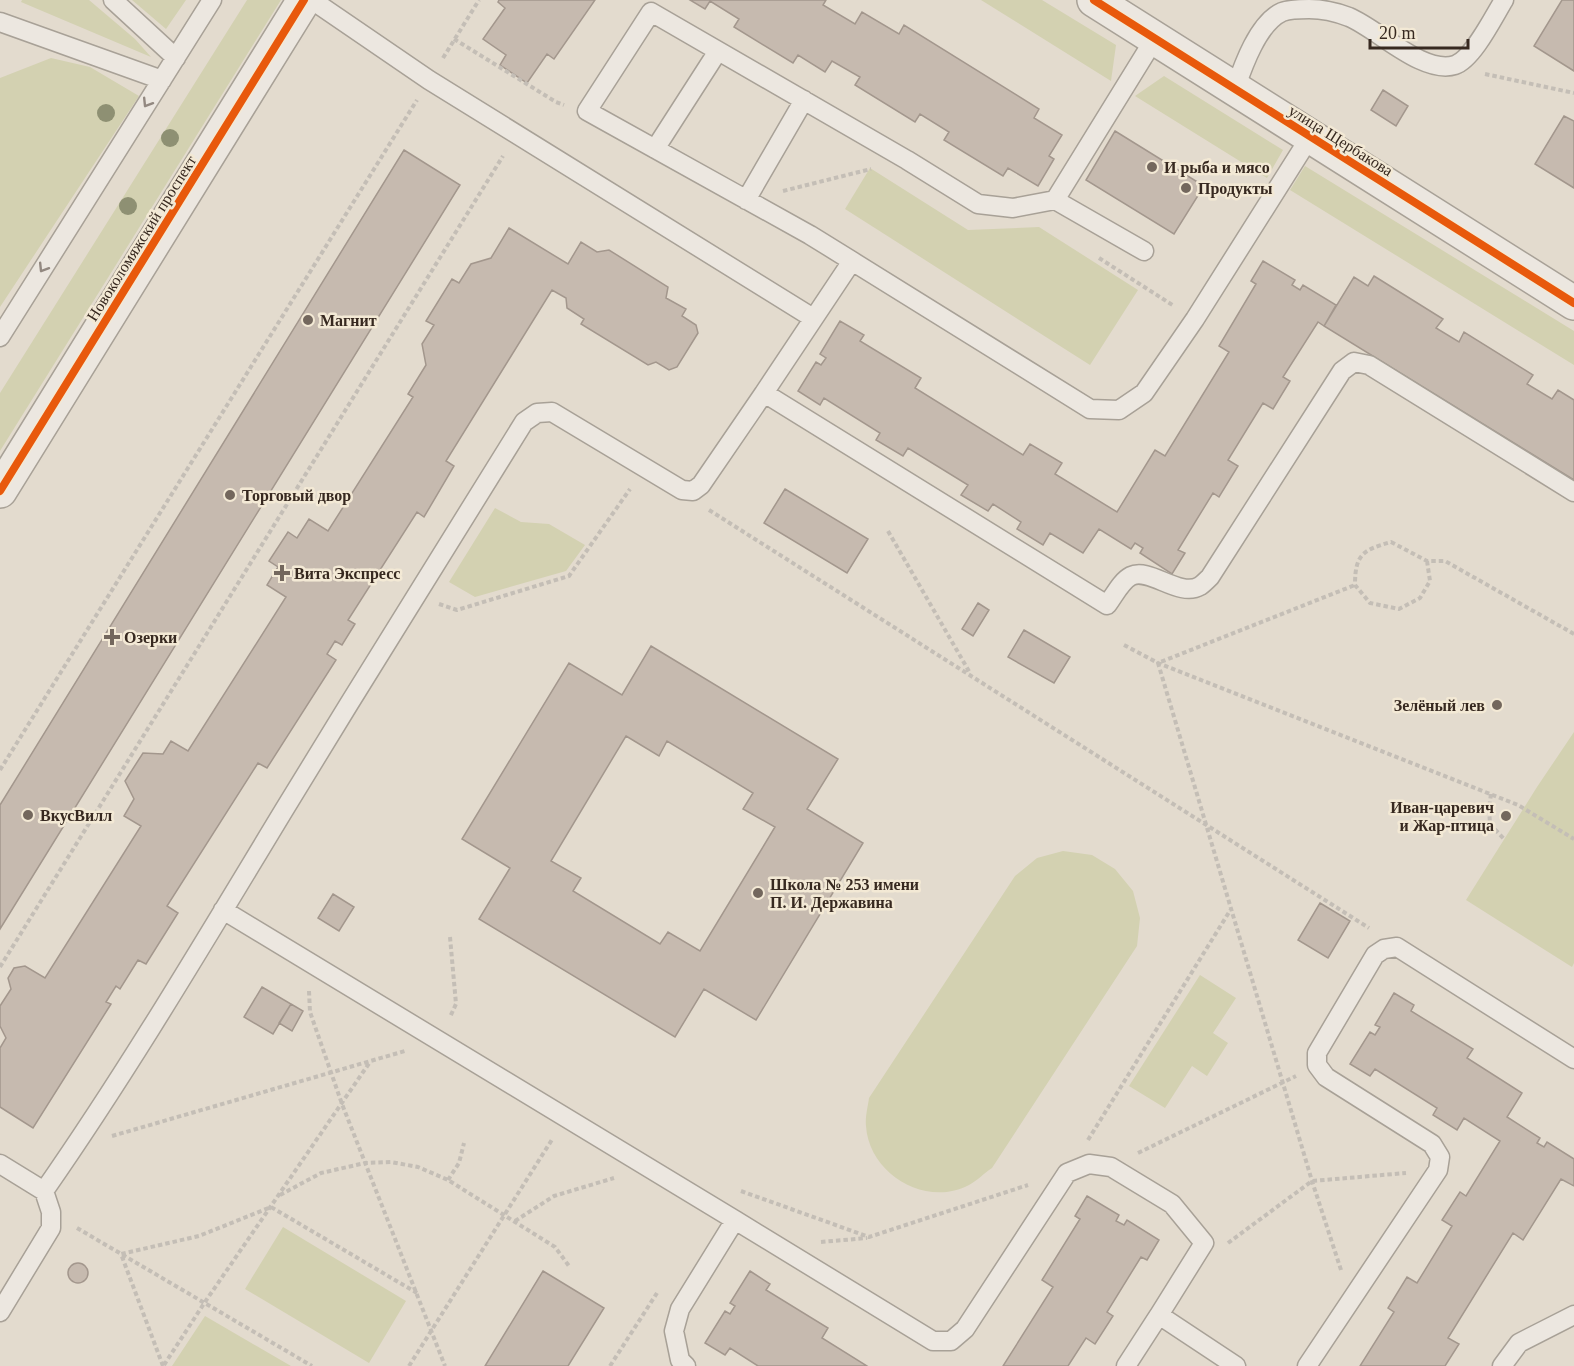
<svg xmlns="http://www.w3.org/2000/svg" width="1574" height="1366" font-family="'Times New Roman',serif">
	<rect width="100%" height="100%" fill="#e3dbce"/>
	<path fill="#d3d1b1" d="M 22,0 L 89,0 L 135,39 L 151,57 L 21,2 Z
		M 132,0 L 186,0 L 166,29 Z
		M 247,0 L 281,0 L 0,451 L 0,393 Z
		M 981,0 L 1042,0 L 1116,45 L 1111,81 Z
		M 51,58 L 90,67 L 139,96 L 0,307 L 0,78 Z
		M 1164,76 L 1283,150 L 1267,178 L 1135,96 Z
		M 1305,166 L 1574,331 L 1574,365 L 1290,190 Z
		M 870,168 L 968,230 L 1039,227 L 1138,290 L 1090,365 L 845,209 Z
		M 495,508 L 521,522 L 549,524 L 585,545 L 566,571 L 475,597 L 449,582 Z
		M 1574,732 L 1574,963 L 1572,967 L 1466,900 L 1537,787 Z
		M 1063,851 L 1092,855 L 1115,869 L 1133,891 L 1140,918 L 1137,946 L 992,1168 C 984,1173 977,1181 969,1185 C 926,1208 869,1174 866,1126 C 865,1117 868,1106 869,1098 L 1015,876 L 1037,858 Z
		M 1200,975 L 1236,998 L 1213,1033 L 1228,1043 L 1207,1076 L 1192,1066 L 1165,1108 L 1129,1086 Z
		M 283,1227 L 406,1301 L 369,1363 L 245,1289 Z
		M 205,1316 L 291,1366 L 172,1366 Z"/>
	<path fill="#c6baaf" stroke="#a3978d" stroke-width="1.5" fill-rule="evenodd" d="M 499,0 L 595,0 L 554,59 L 547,54 L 527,83 L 500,65 L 506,55 L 483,39 L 505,8 L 498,2 Z
		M 690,0 L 826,0 L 823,5 L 855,24 L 862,12 L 899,34 L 904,25 L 1039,109 L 1034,118 L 1062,135 L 1049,156 L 1054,159 L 1038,186 L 1008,168 L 1003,176 L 944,140 L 949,132 L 920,114 L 915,122 L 855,85 L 860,77 L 832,61 L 825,72 L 798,55 L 793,63 L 734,27 L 739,19 L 710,1 L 705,9 Z
		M 1562,0 L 1574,0 L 1574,71 L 1534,46 Z
		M 1383,90 L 1408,106 L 1396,126 L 1371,110 Z
		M 1564,116 L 1574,121 L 1574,188 L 1535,164 Z
		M 1115,131 L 1204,186 L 1174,234 L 1086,180 Z
		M 404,150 L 460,185 L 0,929 L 0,805 Z
		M 509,228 L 568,264 L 581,242 L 597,252 L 609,250 L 668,287 L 666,298 L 686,309 L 682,316 L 696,325 L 698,333 L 677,367 L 669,370 L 656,362 L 648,365 L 581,324 L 584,319 L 567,308 L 566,298 L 552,290 L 446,461 L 454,466 L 424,517 L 417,512 L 348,620 L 355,624 L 342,645 L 335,641 L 327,654 L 336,660 L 267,768 L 258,763 L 167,906 L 178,913 L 146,964 L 138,960 L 120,989 L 116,986 L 106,1002 L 111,1004 L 33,1128 L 0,1107 L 0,1048 L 6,1038 L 0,1026 L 0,1006 L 11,989 L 8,978 L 14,968 L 25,966 L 45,978 L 141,826 L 124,816 L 134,799 L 125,781 L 143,753 L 163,754 L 171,741 L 188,751 L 286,597 L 267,585 L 278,567 L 269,561 L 288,532 L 297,538 L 309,519 L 328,531 L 413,397 L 408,394 L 426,365 L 422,344 L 434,325 L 426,321 L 452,279 L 459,283 L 471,264 L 491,258 Z
		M 1263,261 L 1295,280 L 1292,285 L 1300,290 L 1303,285 L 1336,305 L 1324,326 L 1318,322 L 1283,377 L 1290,381 L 1273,409 L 1263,403 L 1228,460 L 1238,466 L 1219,497 L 1213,493 L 1178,550 L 1185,553 L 1172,574 L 1140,553 L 1143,548 L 1135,543 L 1131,549 L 1099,529 L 1083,553 L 1050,533 L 1043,545 L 1017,529 L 1021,522 L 993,504 L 988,511 L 961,495 L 968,485 L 908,448 L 903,456 L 876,440 L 880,433 L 824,398 L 820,405 L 798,391 L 816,362 L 821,365 L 826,358 L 820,354 L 840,321 L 864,335 L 860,341 L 921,378 L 915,388 L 1023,455 L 1030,444 L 1062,463 L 1055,474 L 1117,512 L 1155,450 L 1165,456 L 1229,352 L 1219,346 L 1256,284 L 1251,281 Z
		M 1374,276 L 1443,319 L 1436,328 L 1459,342 L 1464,332 L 1533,375 L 1527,384 L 1552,399 L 1558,390 L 1574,400 L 1574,480 L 1324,326 L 1354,277 L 1368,286 Z
		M 785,489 L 868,539 L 847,573 L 764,523 Z
		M 978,603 L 989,610 L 973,636 L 962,629 Z
		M 1024,630 L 1070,657 L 1054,683 L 1008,657 Z
		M 651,646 L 838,759 L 807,809 L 863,843 L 756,1020 L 704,989 L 675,1037 L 479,919 L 510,868 L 462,839 L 569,663 L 622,695 ZM 626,736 L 659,756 L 667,741 L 753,793 L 743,809 L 775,827 L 700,951 L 668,932 L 660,944 L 573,891 L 581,878 L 551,861 Z
		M 333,894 L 354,907 L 339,931 L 318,918 Z
		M 1320,903 L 1350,921 L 1328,958 L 1298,940 Z
		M 262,987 L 291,1004 L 273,1034 L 244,1017 Z
		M 1394,993 L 1414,1005 L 1411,1011 L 1473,1049 L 1467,1058 L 1522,1093 L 1507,1117 L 1540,1138 L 1537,1143 L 1544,1147 L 1547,1142 L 1574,1159 L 1574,1186 L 1561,1179 L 1523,1240 L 1513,1233 L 1448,1338 L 1459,1344 L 1445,1366 L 1360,1366 L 1394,1312 L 1388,1308 L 1407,1277 L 1417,1283 L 1452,1226 L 1442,1220 L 1460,1192 L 1466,1196 L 1500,1141 L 1464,1118 L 1457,1130 L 1433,1115 L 1437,1108 L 1375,1069 L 1370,1076 L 1350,1064 L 1370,1032 L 1375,1035 L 1380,1027 L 1375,1025 Z
		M 291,1004 L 303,1011 L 292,1031 L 279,1023 Z
		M 1087,1196 L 1119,1215 L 1116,1221 L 1124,1225 L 1127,1220 L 1159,1240 L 1147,1260 L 1141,1257 L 1107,1312 L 1113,1316 L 1095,1344 L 1086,1338 L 1068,1366 L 1003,1366 L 1053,1287 L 1042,1280 L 1080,1219 L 1075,1216 Z
		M68 1273a10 10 0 1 1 20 0a10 10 0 1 1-20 0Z
		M 543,1271 L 604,1308 L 568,1366 L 485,1366 Z
		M 750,1271 L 770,1284 L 766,1290 L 828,1328 L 822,1338 L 867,1366 L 758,1366 L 730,1348 L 725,1355 L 705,1343 L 725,1311 L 730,1314 L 735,1306 L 730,1303 Z"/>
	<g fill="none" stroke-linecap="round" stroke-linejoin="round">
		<g stroke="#a8a197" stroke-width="21">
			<path id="service" d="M 113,0 L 176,58
				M 312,0 L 429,80 L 813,318
				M 0,22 L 162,80
				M 1235,89 C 1243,66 1258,23 1282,12 C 1290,9 1300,9 1309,9 C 1323,9 1336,12 1349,17 C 1378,29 1423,75 1455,65 C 1473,59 1494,16 1504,0
				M 1310,137 L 1195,319 L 1144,393 L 1119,410 L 1090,409 L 852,261 L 764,393 L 1107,605 C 1114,596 1121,581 1131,576 C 1150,567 1179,598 1200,586 C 1203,584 1207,580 1210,577 L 1342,371 L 1354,362 L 1369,365 L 1574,492
				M 655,149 L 718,51
				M 746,200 L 804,100
				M 1055,200 L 1144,251
				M 852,261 L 810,235 L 587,111 L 651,12 L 907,160 L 978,204 L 1013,208 L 1055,200 L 1155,38
				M 0,337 L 212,0
				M 223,910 L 735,1220 L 680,1309 L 674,1331 L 680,1360 L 686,1366
				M 0,1164 L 44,1191 L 51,1212 L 51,1228 L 0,1312
				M 44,1191 C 129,1069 207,937 284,810 C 363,680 444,551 524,422 L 537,413 L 552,412 L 682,490 L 693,491 L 701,485 L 764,393
				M 735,1220 L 933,1341 L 951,1341 L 965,1329 L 1067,1173 L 1089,1164 L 1111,1167 L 1172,1204 L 1204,1243 L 1159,1315 L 1236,1366
				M 1126,1366 L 1159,1315
				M 1307,1366 L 1438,1170 L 1440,1157 L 1432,1144 L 1326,1077 L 1317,1065 L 1317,1053 L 1375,955 L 1384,949 L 1397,947 L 1574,1059
				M 1502,1366 L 1519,1343 L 1574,1315"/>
		</g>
		<g stroke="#a8a197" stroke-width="36">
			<path id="minor" d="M 1094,0 L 1574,303
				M 0,491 L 304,0"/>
		</g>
		<path stroke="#c4beb6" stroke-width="4" stroke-dasharray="4.5 3" stroke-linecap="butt" d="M 454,39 L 556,102 L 564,105
			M 443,58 L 479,0
			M 1485,74 L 1574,93
			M 783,191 L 871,169
			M 1099,258 L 1174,306
			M 709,510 L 1369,928
			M 888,531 L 970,673
			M 1427,561 L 1430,581 L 1420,598 L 1399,609 L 1370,603 L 1355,585 C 1355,554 1363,550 1391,542 L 1427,561 L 1445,561 L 1574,634
			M 439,604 L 457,610 L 569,576 L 630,489
			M 1124,645 L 1158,663 L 1518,805 L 1574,839
			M 0,770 L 417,100
			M 1491,794 L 1489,808 L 1490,824 L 1504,839
			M 450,937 L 456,1004 L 450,1017
			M 0,967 L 503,156
			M 309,991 L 310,1012 L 342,1104 L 445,1366
			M 112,1136 L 405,1051
			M 1088,1140 L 1231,909
			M 1138,1153 L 1296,1076
			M 448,1180 L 459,1163 L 464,1143
			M 741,1191 L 869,1237 L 1028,1185
			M 280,1195 L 321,1173 L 365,1163 L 391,1162 L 418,1167 L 448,1180 L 555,1247 L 569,1266
			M 515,1221 L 554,1196 L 614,1178
			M 77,1228 L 312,1366
			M 821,1242 L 867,1238
			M 1228,1243 L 1312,1181 L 1406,1173
			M 1341,1270 L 1312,1181 L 1158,663 L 1355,585
			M 164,1365 L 205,1302 L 370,1062
			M 163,1366 L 121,1254 L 199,1236 L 271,1207 L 417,1293
			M 409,1366 L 553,1138
			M 610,1366 L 657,1293"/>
		<use href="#service" stroke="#ece7e0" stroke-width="18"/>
		<use href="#minor" stroke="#ece7e0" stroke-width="33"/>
		<g stroke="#f3e9d5" stroke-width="11">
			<path id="cycleway" d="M 1094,0 L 1574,303
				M 0,491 L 304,0"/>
		</g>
		<use href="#cycleway" stroke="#e8590c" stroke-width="8"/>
	</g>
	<g fill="#8e9073">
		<circle cx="106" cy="113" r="9"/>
		<circle cx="170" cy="138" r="9"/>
		<circle cx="128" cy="206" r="9"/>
	</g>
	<defs><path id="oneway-chevron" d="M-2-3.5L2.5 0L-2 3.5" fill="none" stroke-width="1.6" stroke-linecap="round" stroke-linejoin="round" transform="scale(1.5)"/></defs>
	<g stroke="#928880">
		<use href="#oneway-chevron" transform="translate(147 103) rotate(122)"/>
		<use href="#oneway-chevron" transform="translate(43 268) rotate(122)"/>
	</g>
	<g fill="#73675d" stroke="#f3e9d5" stroke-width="2">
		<circle cx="1152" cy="167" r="6"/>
		<circle cx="1186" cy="188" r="6"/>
		<circle cx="308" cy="320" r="6"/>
		<circle cx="230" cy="495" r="6"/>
		<path d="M279 564h6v6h6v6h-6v6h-6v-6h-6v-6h6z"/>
		<path d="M109 628h6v6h6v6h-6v6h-6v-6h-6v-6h6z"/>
		<circle cx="1497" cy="705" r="6"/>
		<circle cx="28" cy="815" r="6"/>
		<circle cx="1506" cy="816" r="6"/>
		<circle cx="758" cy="893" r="6"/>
	</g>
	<g text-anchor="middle" stroke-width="5" stroke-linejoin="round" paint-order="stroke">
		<g font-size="16" fill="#372920" stroke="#f3e9d5">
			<text transform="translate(1341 140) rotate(32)" y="6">улица Щербакова</text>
			<text transform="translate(141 238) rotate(-58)" y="6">Новоколомяжский проспект</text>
		</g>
		<g font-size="16" font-weight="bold" fill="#372920" stroke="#f3e9d5" text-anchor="start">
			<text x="1164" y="173">И рыба и мясо</text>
			<text x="1198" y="194">Продукты</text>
			<text x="320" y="326">Магнит</text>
			<text x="242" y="501">Торговый двор</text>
			<text x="294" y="579">Вита Экспресс</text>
			<text x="124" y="643">Озерки</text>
			<text x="1485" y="711" text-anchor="end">Зелёный лев</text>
			<text x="1494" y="813" text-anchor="end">Иван-царевич<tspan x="1494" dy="18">и Жар-птица</tspan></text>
			<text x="40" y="821">ВкусВилл</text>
			<text x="770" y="890">Школа № 253 имени<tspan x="770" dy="18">П. И. Державина</tspan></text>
		</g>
	</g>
	<path d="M1370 39v9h98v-9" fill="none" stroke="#372920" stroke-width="3"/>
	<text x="1379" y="39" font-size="18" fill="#372920" stroke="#f3e9d5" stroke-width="4.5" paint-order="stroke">20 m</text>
</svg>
